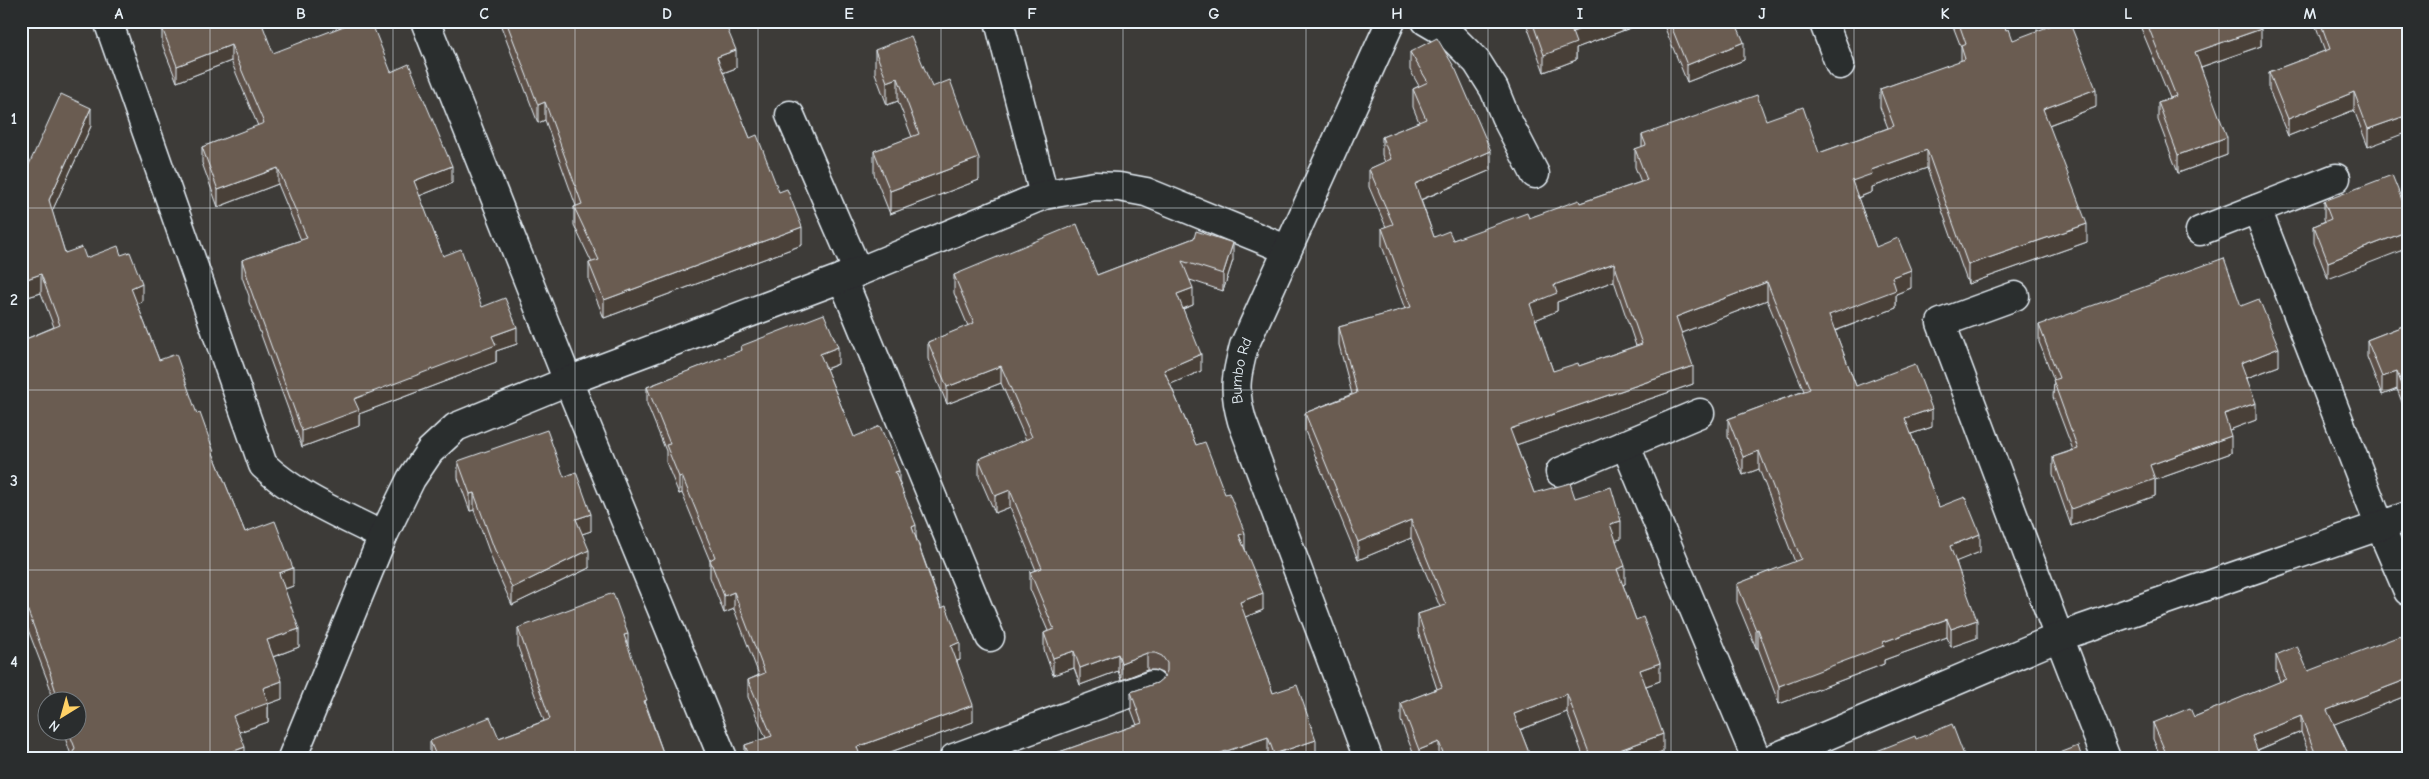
<svg xmlns="http://www.w3.org/2000/svg" width="2429" height="779" font-family="'Comic Neue',sans-serif">
	<rect width="100%" height="100%" fill="#3d3b38"/>
	<filter id="ink" filterUnits="userSpaceOnUse"><feTurbulence type="fractalNoise" baseFrequency=".02" numOctaves="2"/><feDisplacementMap in="SourceGraphic" scale="10" xChannelSelector="R" yChannelSelector="G"/><feConvolveMatrix kernelMatrix="1 2 1 2 8 2 1 2 1" color-interpolation-filters="sRGB"/></filter>
	<g filter="url(#ink)">
		<g fill="none" stroke-linecap="round" stroke-linejoin="round">
			<g stroke="#e8f1f8" stroke-width="31">
				<g id="minor">
					<path d="M 108,21 L 263,465 C 297,497 342,515 383,536"/>
					<path d="M 425,21 L 568,381 L 723,758"/>
					<path d="M 999,21 L 1044,195"/>
					<path d="M 1426,21 L 1450,35 L 1477,62 L 1494,89 L 1505,116 L 1535,174"/>
					<path d="M 1823,21 L 1840,65"/>
					<path d="M 790,115 L 858,272"/>
					<path d="M 2257,209 L 2380,526 L 2408,591"/>
					<path d="M 2200,231 L 2336,178"/>
					<path d="M 842,278 L 990,637"/>
					<path d="M 2015,296 L 1941,323 L 2059,637 L 2106,758"/>
					<path d="M 1625,444 L 1756,758"/>
					<path d="M 1560,472 L 1700,413"/>
					<path d="M 292,758 L 383,536 L 411,479 L 430,451 L 456,427 L 568,381 L 858,272 L 1044,195 L 1095,186 L 1119,187 L 1146,192 L 1286,249"/>
					<path d="M 954,758 L 1152,685"/>
					<path id="s1" d="M 1368,758 L 1242,421 C 1233,389 1236,377 1244,346 L 1391,21"/>
					<path d="M 1774,758 L 2059,637 L 2408,516"/>
				</g>
			</g>
			<use href="#minor" stroke="#2a2d2e" stroke-width="28"/>
		</g>
		<path fill="#5b4f46" stroke="#e8f1f8" fill-rule="evenodd" d="M 499,21 L 724,21 L 736,68 L 723,73 L 750,138 L 779,192 L 802,245 L 604,318 L 589,281 L 589,263 L 592,263 L 574,225 L 574,207 L 576,206 L 545,120 L 538,123 Z
			M 1526,21 L 1649,21 L 1576,48 L 1576,60 L 1544,72 L 1526,23 Z
			M 1662,21 L 1735,21 L 1744,60 L 1687,82 Z
			M 1951,21 L 2003,21 L 2006,30 L 2013,40 L 2096,107 L 2049,125 L 2087,242 L 1968,284 L 1927,168 L 1872,187 L 1872,192 L 1858,198 L 1876,247 L 1911,288 L 1896,294 L 1896,308 L 1835,331 L 1856,386 L 1932,427 L 1911,434 L 1939,507 L 1980,552 L 1956,561 L 1977,638 L 1951,647 L 1947,637 L 1884,660 L 1884,664 L 1779,704 L 1758,648 L 1756,648 L 1737,602 L 1737,584 L 1795,562 L 1759,469 L 1743,475 L 1728,437 L 1728,419 L 1804,391 L 1767,300 L 1681,333 L 1693,384 L 1516,445 L 1534,493 L 1575,498 L 1621,539 L 1616,540 L 1625,584 L 1623,585 L 1636,620 L 1660,681 L 1646,686 L 1663,752 L 1648,758 L 1584,758 L 1567,712 L 1520,730 L 1531,758 L 1415,758 L 1401,721 L 1401,703 L 1437,689 L 1418,632 L 1418,614 L 1440,607 L 1411,538 L 1358,560 L 1305,431 L 1305,413 L 1352,394 L 1339,345 L 1339,327 L 1405,309 L 1382,246 L 1382,228 L 1386,227 L 1369,187 L 1369,169 L 1385,162 L 1382,155 L 1382,137 L 1419,122 L 1413,107 L 1413,89 L 1419,86 L 1410,70 L 1410,52 L 1491,170 L 1421,200 L 1434,237 L 1453,240 L 1580,203 L 1641,182 L 1635,167 L 1635,149 L 1642,147 L 1642,135 L 1766,120 L 1819,153 L 1888,128 L 1880,107 L 1880,89 L 1961,61 L 1961,47 ZM 1614,281 L 1636,346 L 1579,366 L 1553,371 L 1535,320 L 1557,311 L 1557,302 Z
			M 2138,21 L 2272,21 L 2260,25 L 2261,46 L 2201,67 L 2227,155 L 2178,173 L 2158,120 L 2158,102 L 2170,98 Z
			M 2314,21 L 2408,21 L 2368,147 L 2354,110 L 2288,136 L 2269,90 L 2269,72 L 2325,51 Z
			M 162,28 L 273,53 L 391,72 L 452,183 L 419,196 L 443,256 L 482,307 L 517,344 L 496,351 L 496,362 L 359,414 L 359,426 L 302,447 L 249,302 L 249,296 L 242,277 L 242,260 L 301,240 L 278,184 L 218,207 L 202,163 L 202,147 L 258,126 L 231,61 L 177,82 L 162,44 Z
			M 875,50 L 932,87 L 979,180 L 890,214 L 874,174 L 874,151 L 912,137 L 898,101 L 887,105 L 875,73 Z
			M 91,126 L 52,211 L 65,253 L 86,258 L 142,302 L 137,304 L 159,360 L 197,414 L 245,532 L 293,586 L 285,589 L 299,647 L 273,657 L 282,699 L 268,704 L 268,722 L 239,732 L 245,758 L 71,755 L 63,732 L 78,732 L 78,702 L 53,702 L 50,692 L 50,687 L 22,614 L 21,341 L 54,327 L 41,293 L 21,299 L 21,182 Z
			M 2324,201 L 2408,215 L 2328,279 L 2314,243 L 2314,226 L 2325,221 L 2324,219 Z
			M 1194,238 L 1233,260 L 1223,291 L 1190,280 L 1193,305 L 1183,309 L 1201,371 L 1170,384 L 1196,445 L 1245,549 L 1263,610 L 1245,617 L 1273,693 L 1316,757 L 1314,758 L 1270,758 L 1268,754 L 1257,758 L 1042,758 L 1137,725 L 1131,709 L 1131,692 L 1157,683 L 1165,677 L 1162,673 L 1155,670 L 1147,670 L 1121,680 L 1118,671 L 1080,685 L 1074,668 L 1053,675 L 1044,650 L 1044,633 L 1048,631 L 1030,589 L 1030,572 L 1036,570 L 1010,507 L 995,513 L 979,476 L 979,459 L 1026,440 L 1001,383 L 947,404 L 928,359 L 928,342 L 968,326 L 954,293 L 954,275 L 1097,275 Z
			M 2241,306 L 2279,366 L 2247,378 L 2256,420 L 2229,430 L 2231,453 L 2155,480 L 2155,496 L 2071,526 L 2053,475 L 2053,457 L 2073,450 L 2053,397 L 2054,380 L 2039,342 L 2039,325 Z
			M 2408,324 L 2408,418 L 2397,389 L 2382,395 L 2367,357 L 2367,340 Z
			M 741,346 L 838,364 L 826,369 L 854,437 L 899,481 L 916,537 L 960,660 L 957,661 L 973,722 L 874,758 L 745,758 L 745,745 L 766,738 L 748,697 L 748,680 L 759,675 L 734,609 L 724,613 L 710,577 L 710,561 L 682,493 L 679,494 L 666,462 L 666,451 L 647,404 L 647,387 L 741,351 Z
			M 458,461 L 564,477 L 591,531 L 582,534 L 589,568 L 512,605 L 494,565 L 474,510 L 470,511 L 458,478 Z
			M 518,628 L 628,647 L 647,707 L 665,758 L 430,758 L 430,741 L 499,738 L 544,721 L 518,647 Z
			M 2276,655 L 2308,671 L 2408,695 L 2334,724 L 2350,758 L 2311,758 L 2301,732 L 2258,750 L 2260,758 L 2161,758 L 2153,739 L 2153,723 L 2194,717 L 2280,682 L 2276,671 Z"/>
		<path fill="#4a4039" stroke="#e8f1f8" d="M 1602,21 L 1649,21 L 1576,48 L 1576,60 L 1544,72 L 1544,55 L 1572,32 Z
			M 2254,21 L 2272,21 L 2254,26 Z
			M 2261,29 L 2261,46 L 2195,69 L 2195,52 Z
			M 1744,42 L 1744,60 L 1687,82 L 1687,65 Z
			M 231,45 L 231,61 L 177,82 L 177,66 Z
			M 736,50 L 736,68 L 717,75 L 717,57 Z
			M 898,78 L 898,101 L 887,105 L 887,82 Z
			M 2096,89 L 2096,107 L 2043,127 L 2043,109 Z
			M 2354,92 L 2354,110 L 2288,136 L 2288,119 Z
			M 545,102 L 545,120 L 538,123 L 538,105 Z
			M 91,108 L 91,126 L 49,218 L 49,200 Z
			M 2408,115 L 2408,132 L 2368,147 L 2368,129 Z
			M 2227,137 L 2227,155 L 2178,173 L 2178,155 Z
			M 1927,150 L 1927,168 L 1872,187 L 1872,192 L 1852,200 L 1852,181 L 1871,170 Z
			M 1491,151 L 1491,170 L 1415,202 L 1415,184 Z
			M 979,158 L 979,180 L 890,214 L 890,191 Z
			M 452,166 L 452,183 L 414,198 L 414,181 Z
			M 278,168 L 278,184 L 218,207 L 218,190 Z
			M 2087,224 L 2087,242 L 1968,284 L 1968,265 Z
			M 802,227 L 802,245 L 604,318 L 604,300 Z
			M 2408,231 L 2408,248 L 2328,279 L 2328,262 Z
			M 1233,243 L 1233,260 L 1223,291 L 1223,274 Z
			M 1614,263 L 1614,281 L 1557,302 L 1557,311 L 1530,322 L 1530,304 L 1554,285 Z
			M 1911,270 L 1911,288 L 1896,294 L 1896,308 L 1829,333 L 1829,315 L 1892,277 Z
			M 41,274 L 41,293 L 21,299 L 21,281 Z
			M 1767,282 L 1767,300 L 1676,335 L 1676,317 Z
			M 142,283 L 142,302 L 131,306 L 131,288 Z
			M 1193,288 L 1193,305 L 1177,311 L 1177,294 Z
			M 517,327 L 517,344 L 496,351 L 496,362 L 359,414 L 359,426 L 302,447 L 302,431 L 354,399 L 492,336 Z
			M 838,347 L 838,364 L 820,371 L 820,354 Z
			M 2279,348 L 2279,366 L 2241,380 L 2241,363 Z
			M 1201,354 L 1201,371 L 1164,387 L 1164,370 Z
			M 1001,366 L 1001,383 L 947,404 L 947,387 Z
			M 1693,366 L 1693,384 L 1510,447 L 1510,429 Z
			M 2397,372 L 2397,389 L 2382,395 L 2382,377 Z
			M 2256,403 L 2256,420 L 2224,432 L 2224,414 Z
			M 1932,409 L 1932,427 L 1905,436 L 1905,418 Z
			M 2231,436 L 2231,453 L 2155,480 L 2155,496 L 2071,526 L 2071,509 L 2150,465 Z
			M 1759,451 L 1759,469 L 1743,475 L 1743,457 Z
			M 899,471 L 899,488 L 895,472 Z
			M 682,476 L 682,493 L 679,494 L 679,477 Z
			M 1010,490 L 1010,507 L 995,513 L 995,496 Z
			M 474,493 L 474,510 L 470,511 L 470,494 Z
			M 591,514 L 591,531 L 576,536 L 576,519 Z
			M 1411,520 L 1411,538 L 1358,560 L 1358,542 Z
			M 1621,521 L 1621,539 L 1610,542 L 1610,524 Z
			M 916,525 L 916,542 L 912,527 Z
			M 1245,533 L 1245,550 L 1239,535 Z
			M 1980,534 L 1980,552 L 1950,564 L 1950,546 Z
			M 589,550 L 589,568 L 512,605 L 512,588 Z
			M 1625,566 L 1625,584 L 1617,587 L 1617,569 Z
			M 293,568 L 293,586 L 279,591 L 279,573 Z
			M 734,592 L 734,609 L 724,613 L 724,596 Z
			M 1263,593 L 1263,610 L 1240,619 L 1240,602 Z
			M 22,595 L 22,614 L 21,614 L 21,596 Z
			M 1947,619 L 1947,637 L 1884,660 L 1884,664 L 1779,704 L 1779,686 L 1883,642 Z
			M 1977,620 L 1977,638 L 1951,647 L 1951,629 Z
			M 299,629 L 299,647 L 267,659 L 267,640 Z
			M 1758,629 L 1758,648 L 1756,648 L 1756,630 Z
			M 628,634 L 628,653 L 624,635 Z
			M 960,642 L 960,660 L 951,663 L 951,646 Z
			M 1074,651 L 1074,668 L 1053,675 L 1053,658 Z
			M 1147,653 L 1147,670 L 1121,680 L 1121,663 Z
			M 1118,654 L 1118,671 L 1080,685 L 1080,668 Z
			M 1660,663 L 1660,681 L 1640,688 L 1640,670 Z
			M 2408,679 L 2408,695 L 2327,727 L 2327,710 Z
			M 282,681 L 282,699 L 268,704 L 268,722 L 233,734 L 233,716 L 263,688 Z
			M 1567,694 L 1567,712 L 1514,732 L 1514,714 Z
			M 973,705 L 973,722 L 874,758 L 857,758 L 857,747 Z
			M 2301,716 L 2301,732 L 2252,752 L 2252,736 Z
			M 1663,734 L 1663,752 L 1648,758 L 1598,758 Z
			M 1268,737 L 1268,754 L 1257,758 L 1206,758 Z
			M 1316,740 L 1316,757 L 1314,758 L 1274,758 L 1274,754 Z
			M 1439,742 L 1439,758 L 1419,758 L 1419,750 Z
			M 245,747 L 245,758 L 215,758 Z"/>
		<path fill="#6a5c51" stroke="#e8f1f8" fill-rule="evenodd" d="M 179,21 L 261,21 L 273,53 L 357,21 L 371,21 L 391,72 L 409,64 L 452,166 L 414,181 L 443,256 L 461,249 L 482,307 L 505,298 L 517,327 L 492,336 L 496,345 L 354,399 L 359,410 L 302,431 L 249,285 L 250,285 L 242,260 L 307,238 L 278,168 L 218,190 L 202,147 L 264,123 L 231,45 L 177,66 L 162,28 Z
			M 506,21 L 724,21 L 736,50 L 717,57 L 750,138 L 757,135 L 779,192 L 787,189 L 802,227 L 604,300 L 589,263 L 599,260 L 574,207 L 582,204 L 545,102 L 538,105 Z
			M 1532,21 L 1602,21 L 1572,32 L 1576,43 L 1544,55 Z
			M 1669,21 L 1735,21 L 1744,42 L 1687,65 Z
			M 1958,21 L 2003,21 L 2006,30 L 2009,29 L 2013,40 L 2063,21 L 2069,21 L 2096,89 L 2043,109 L 2087,224 L 1968,265 L 1927,150 L 1871,170 L 1872,174 L 1852,181 L 1876,247 L 1898,238 L 1911,270 L 1892,277 L 1896,290 L 1829,315 L 1856,386 L 1915,364 L 1932,409 L 1905,418 L 1939,507 L 1965,497 L 1980,534 L 1950,546 L 1977,620 L 1951,629 L 1947,619 L 1883,642 L 1884,646 L 1779,686 L 1758,629 L 1756,630 L 1737,584 L 1801,559 L 1759,451 L 1743,457 L 1728,419 L 1810,389 L 1767,282 L 1676,317 L 1693,366 L 1510,429 L 1534,493 L 1570,483 L 1575,498 L 1611,487 L 1621,521 L 1610,524 L 1625,566 L 1617,569 L 1636,620 L 1643,617 L 1660,663 L 1640,670 L 1663,734 L 1598,758 L 1591,758 L 1567,694 L 1514,714 L 1531,758 L 1445,758 L 1439,742 L 1419,750 L 1401,703 L 1442,687 L 1418,614 L 1446,605 L 1411,520 L 1358,542 L 1305,413 L 1357,393 L 1339,327 L 1411,307 L 1382,228 L 1393,224 L 1369,169 L 1391,159 L 1382,137 L 1426,119 L 1413,89 L 1428,82 L 1410,52 L 1437,38 L 1456,70 L 1491,151 L 1415,184 L 1434,237 L 1449,231 L 1453,240 L 1527,213 L 1529,218 L 1579,200 L 1580,203 L 1647,180 L 1635,149 L 1646,145 L 1642,135 L 1757,95 L 1766,120 L 1803,107 L 1819,153 L 1894,126 L 1880,89 L 1965,59 L 1961,46 L 1966,44 ZM 1614,263 L 1642,344 L 1579,366 L 1578,363 L 1553,371 L 1530,304 L 1557,293 L 1554,285 Z
			M 2146,21 L 2259,21 L 2261,29 L 2195,52 L 2227,137 L 2178,155 L 2158,102 L 2176,96 Z
			M 2320,21 L 2408,21 L 2408,115 L 2368,129 L 2354,92 L 2288,119 L 2269,72 L 2330,49 Z
			M 911,36 L 932,87 L 950,80 L 979,158 L 890,191 L 874,151 L 919,134 L 898,78 L 887,82 L 875,50 Z
			M 61,94 L 91,108 L 49,200 L 65,253 L 82,247 L 86,258 L 118,246 L 121,255 L 130,252 L 142,283 L 131,288 L 159,360 L 176,354 L 197,414 L 200,413 L 214,452 L 213,453 L 245,532 L 275,521 L 293,568 L 279,573 L 299,629 L 267,640 L 282,681 L 263,688 L 268,703 L 233,716 L 245,747 L 215,758 L 70,758 L 75,748 L 69,732 L 78,732 L 78,702 L 59,702 L 50,673 L 51,673 L 22,595 L 21,596 L 21,341 L 60,325 L 41,274 L 21,281 L 21,182 Z
			M 2392,175 L 2408,215 L 2408,231 L 2328,262 L 2314,226 L 2331,219 L 2324,201 Z
			M 1077,224 L 1097,275 L 1194,238 L 1196,231 L 1233,243 L 1223,274 L 1182,261 L 1193,288 L 1177,294 L 1201,354 L 1164,370 L 1196,445 L 1205,442 L 1225,494 L 1229,493 L 1245,533 L 1239,535 L 1263,593 L 1240,602 L 1273,693 L 1297,685 L 1316,740 L 1274,754 L 1268,737 L 1206,758 L 1042,758 L 1142,723 L 1131,692 L 1157,683 L 1164,677 L 1167,671 L 1167,663 L 1162,656 L 1155,653 L 1147,653 L 1121,663 L 1118,654 L 1080,668 L 1074,651 L 1053,658 L 1044,633 L 1054,629 L 1030,572 L 1042,568 L 1010,490 L 995,496 L 979,459 L 1032,437 L 1001,366 L 947,387 L 928,342 L 974,323 L 954,275 Z
			M 2224,258 L 2241,306 L 2259,299 L 2279,348 L 2241,363 L 2256,403 L 2224,414 L 2231,436 L 2150,465 L 2155,479 L 2071,509 L 2053,457 L 2078,449 L 2053,380 L 2059,378 L 2039,325 Z
			M 824,314 L 838,347 L 820,354 L 854,437 L 880,426 L 899,471 L 895,472 L 916,525 L 912,527 L 941,608 L 946,606 L 960,642 L 951,646 L 973,705 L 857,747 L 861,758 L 750,758 L 745,745 L 772,736 L 748,680 L 765,673 L 734,592 L 724,596 L 710,560 L 715,557 L 682,476 L 679,477 L 666,445 L 670,444 L 647,387 L 742,350 L 741,346 Z
			M 2408,324 L 2408,400 L 2397,372 L 2382,377 L 2367,340 Z
			M 547,430 L 564,477 L 576,472 L 591,514 L 576,519 L 589,550 L 512,588 L 494,548 L 474,493 L 470,494 L 458,461 Z
			M 613,593 L 628,634 L 624,635 L 647,700 L 644,701 L 665,758 L 437,758 L 430,741 L 490,717 L 499,738 L 550,719 L 518,628 Z
			M 2400,636 L 2408,655 L 2408,679 L 2327,710 L 2350,758 L 2317,758 L 2301,716 L 2252,736 L 2260,758 L 2168,758 L 2153,723 L 2190,708 L 2194,717 L 2286,679 L 2276,655 L 2297,646 L 2308,671 Z
			M 1952,724 L 1965,758 L 1859,758 L 1915,736 L 1916,739 Z
			M 2078,746 L 2082,758 L 2047,758 Z"/>
	</g>
	<path fill="none" stroke="#e8f1f8" stroke-width="1" stroke-opacity="0.55" d="M 210,21 L 210,758M 393,21 L 393,758M 575,21 L 575,758M 758,21 L 758,758M 941,21 L 941,758M 1123,21 L 1123,758M 1306,21 L 1306,758M 1488,21 L 1488,758M 1671,21 L 1671,758M 1854,21 L 1854,758M 2036,21 L 2036,758M 2219,21 L 2219,758M 21,208 L 2408,208M 21,390 L 2408,390M 21,570 L 2408,570"/>
	<g text-anchor="middle" stroke-width="4.5" stroke-linejoin="round" paint-order="stroke">
		<g font-size="15" fill="#e8f1f8" stroke="#2a2d2e">
			<text dy="5" stroke="none"><textPath href="#s1" startOffset="411">Bumbo Rd</textPath></text>
		</g>
	</g>
	<rect width="2429" height="779" fill="none" stroke="#2a2d2e" stroke-width="55"/>
	<g transform="translate(62 716) rotate(217)"><circle r="24" fill="#2a2d2e" stroke="#767b7f"/>
	<path d="M0-4L9 19L0 12L-9 19Z" fill="#ffd166"/>
	<text y="-8" font-size="14" font-weight="bold" text-anchor="middle" fill="#e8f1f8">N</text>
	</g>
	<rect x="28" y="28" width="2374" height="724" fill="none" stroke="#e8f1f8" stroke-width="2"/>
	<g font-size="16" text-anchor="middle" font-weight="bold" fill="#e8f1f8">
		<text x="119" y="19">A</text>
		<text x="301" y="19">B</text>
		<text x="484" y="19">C</text>
		<text x="667" y="19">D</text>
		<text x="849" y="19">E</text>
		<text x="1032" y="19">F</text>
		<text x="1214" y="19">G</text>
		<text x="1397" y="19">H</text>
		<text x="1580" y="19">I</text>
		<text x="1762" y="19">J</text>
		<text x="1945" y="19">K</text>
		<text x="2128" y="19">L</text>
		<text x="2310" y="19">M</text>
		<text x="14" y="124">1</text>
		<text x="14" y="305">2</text>
		<text x="14" y="486">3</text>
		<text x="14" y="667">4</text>
	</g>
</svg>
